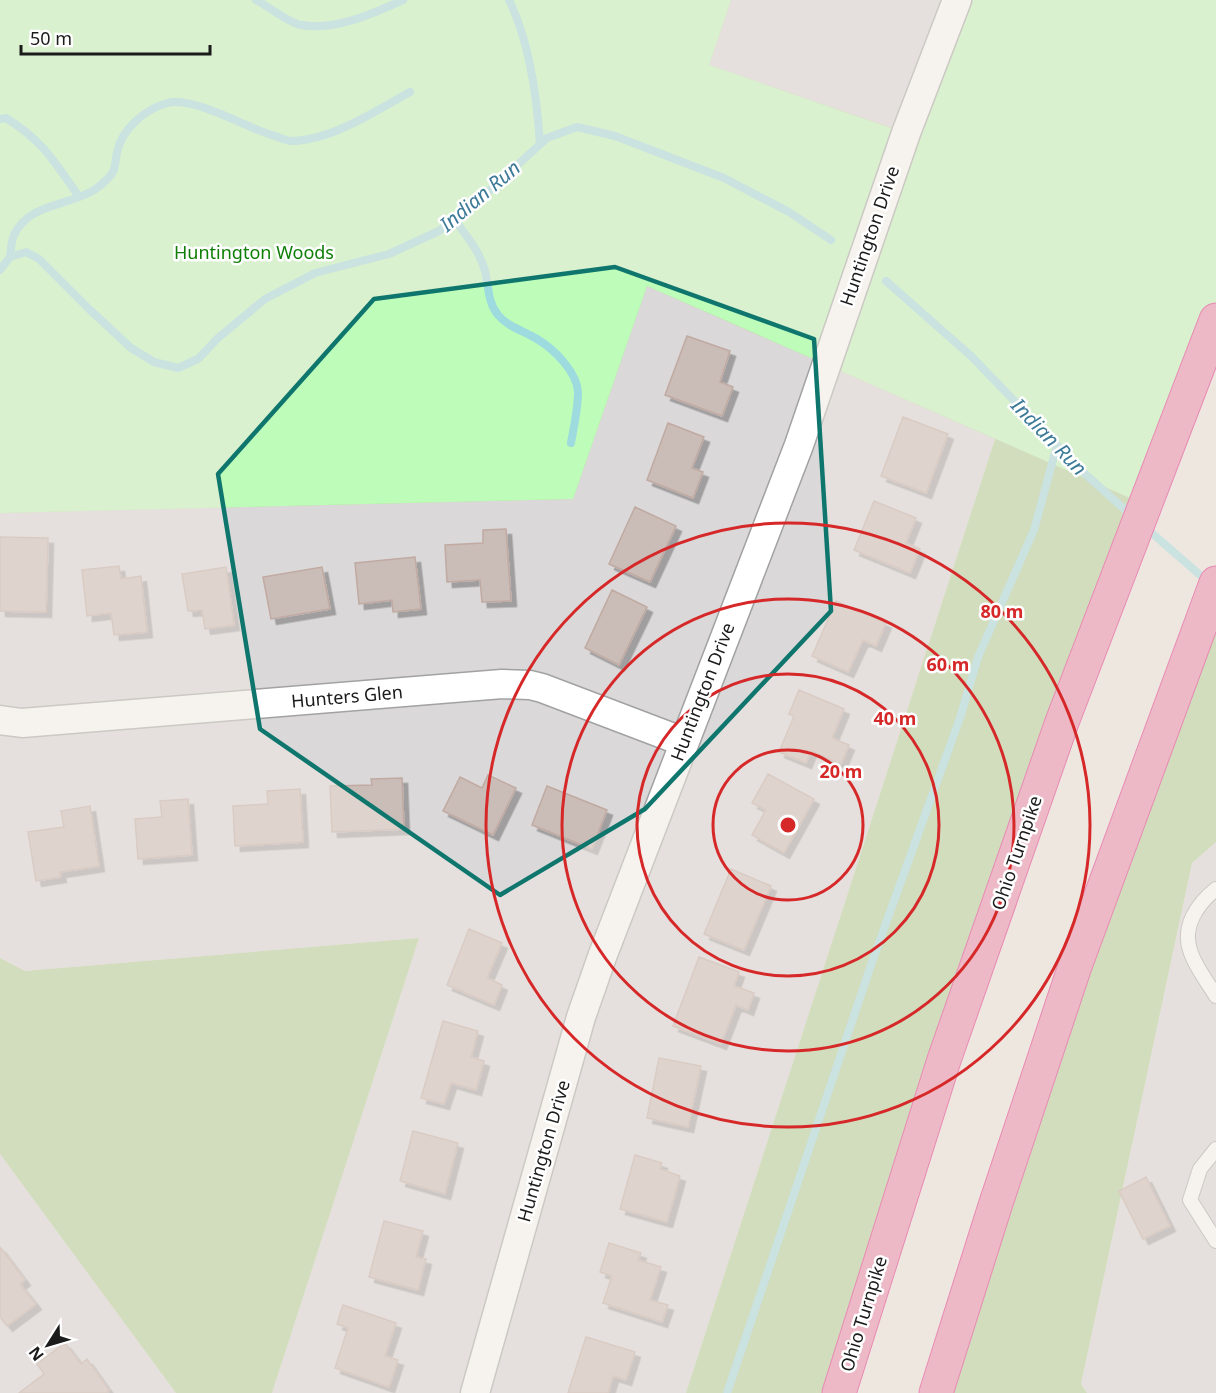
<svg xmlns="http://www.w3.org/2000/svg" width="1216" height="1393" font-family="'Noto Sans',sans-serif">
	<defs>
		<filter id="shadow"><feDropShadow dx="5.5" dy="5.5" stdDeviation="0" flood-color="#0004"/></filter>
	</defs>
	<rect width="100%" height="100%" fill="#eee7e0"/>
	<path fill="#dad8d9" d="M 731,0 L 957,0 L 906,133 L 709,65 Z
		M 647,286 L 995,439 L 686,1393 L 272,1393 L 419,938 L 25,971 L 0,958 L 0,513 L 573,499 Z
		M 1216,842 L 1216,1393 L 1087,1393 L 1081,1384 L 1192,863 Z
		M 0,1154 L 176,1393 L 0,1393 Z"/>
	<path fill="#aed092" d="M 0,0 L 731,0 L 709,65 L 906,133 L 1155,481 L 839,1393 L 686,1393 L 995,439 L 647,286 L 573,499 L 0,513 Z
		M 1216,583 L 1216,842 L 1192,863 L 1081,1384 L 1087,1393 L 936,1393 Z
		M 419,938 L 272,1393 L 176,1393 L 0,1154 L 0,958 L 25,971 Z"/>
	<path fill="#befcb9" d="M 0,0 L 731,0 L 709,65 L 905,133 L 957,0 L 1216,0 L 1216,320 L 1146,505 L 647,286 L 573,499 L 0,513 Z"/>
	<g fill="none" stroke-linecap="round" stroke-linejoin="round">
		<path stroke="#9ddbdf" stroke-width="8" d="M 256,0 C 268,6 289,23 301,25 C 335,31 372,14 403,0
			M 509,0 C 530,43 537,97 540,144
			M 0,119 L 6,118 C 43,141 55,162 79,197
			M 455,220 C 466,236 480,251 485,271 C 489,286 487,301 498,315 C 508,327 524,331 537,339 C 554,349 577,372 578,392 C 578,409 574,426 571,443
			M 10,257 C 11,251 11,241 14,235 C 30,200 77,207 102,184 C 117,171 114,169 117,152 C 122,129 144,110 167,103 C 194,96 246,128 275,136 C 280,138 287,141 292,141 C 332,140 376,111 410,92
			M 0,270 L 10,257 L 26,252 L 39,259 L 89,309 L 131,348 L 154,362 L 178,368 L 198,359 L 218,338 L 265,299 L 315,273 L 389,254 L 439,231 L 478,201 L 547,138 L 577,127 L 615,136 L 724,178 L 789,212 L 831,240
			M 886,281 L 971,356 L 1084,473 L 1131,515
			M 1145,527 L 1208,582
			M 727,1393 L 872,962 L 960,718 L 978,657 L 1034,530 L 1057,445"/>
	</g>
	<path fill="#cabcb6" stroke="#c0aaa2" stroke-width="1.5" filter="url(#shadow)" d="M 687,336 L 730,351 L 720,382 L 733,387 L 722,416 L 665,395 Z
		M 903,417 L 948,434 L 926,493 L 881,476 Z
		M 668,423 L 704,437 L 692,468 L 703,472 L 693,498 L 647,480 Z
		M 874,501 L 916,518 L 906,543 L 920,549 L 910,573 L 854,550 Z
		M 635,507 L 676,526 L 650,582 L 609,564 Z
		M 506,529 L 511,601 L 482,602 L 480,580 L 447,582 L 445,545 L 483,543 L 483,530 Z
		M 0,537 L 48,538 L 46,612 L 0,611 Z
		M 415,557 L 421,609 L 393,612 L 392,600 L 359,604 L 355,563 Z
		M 119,566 L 121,579 L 141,576 L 147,632 L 114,635 L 111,613 L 87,616 L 82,570 Z
		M 226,567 L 234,625 L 205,629 L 202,610 L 188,611 L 182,574 Z
		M 322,567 L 330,609 L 271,619 L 263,577 Z
		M 612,590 L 647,607 L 619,665 L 585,648 Z
		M 836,601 L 886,623 L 876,646 L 863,640 L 848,672 L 812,656 Z
		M 799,690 L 844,709 L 832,738 L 849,745 L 841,764 L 811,751 L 806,763 L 779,752 L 794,716 L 789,714 Z
		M 768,774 L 814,799 L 784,853 L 752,835 L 766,810 L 752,803 Z
		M 488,775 L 516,788 L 493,835 L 443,811 L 460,777 L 482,788 Z
		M 402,778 L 404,829 L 332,832 L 330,786 L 372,785 L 371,779 Z
		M 547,786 L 607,810 L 592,849 L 532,825 Z
		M 300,789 L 303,842 L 235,846 L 233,806 L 268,804 L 267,791 Z
		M 188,799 L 192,855 L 138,859 L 135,819 L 162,817 L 160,801 Z
		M 90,806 L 99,866 L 60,872 L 61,877 L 36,881 L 28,832 L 64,827 L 61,811 Z
		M 731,869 L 771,886 L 744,950 L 704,934 Z
		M 469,929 L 502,943 L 487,978 L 502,985 L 494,1005 L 447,985 Z
		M 699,957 L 739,972 L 734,986 L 754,993 L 748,1010 L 736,1005 L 721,1044 L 673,1026 Z
		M 443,1021 L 478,1031 L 471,1057 L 484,1061 L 476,1090 L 451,1083 L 444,1104 L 421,1098 Z
		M 659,1058 L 701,1066 L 688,1127 L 647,1118 Z
		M 413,1131 L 458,1143 L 445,1194 L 400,1181 Z
		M 635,1155 L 662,1163 L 660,1169 L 680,1176 L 667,1222 L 620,1209 Z
		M 1146,1177 L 1170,1226 L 1143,1239 L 1119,1191 Z
		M 384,1221 L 423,1231 L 416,1257 L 426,1259 L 418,1290 L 369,1277 Z
		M 609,1243 L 641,1253 L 638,1260 L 661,1267 L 650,1300 L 668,1305 L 662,1322 L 603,1303 L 612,1276 L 600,1272 Z
		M 0,1247 L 25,1280 L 20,1284 L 36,1304 L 7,1326 L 0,1317 Z
		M 343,1305 L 396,1323 L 385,1356 L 398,1360 L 389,1387 L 335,1368 L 348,1328 L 337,1324 Z
		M 586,1337 L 635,1352 L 626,1380 L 613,1376 L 608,1393 L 568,1393 Z
		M 65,1343 L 81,1364 L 87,1359 L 109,1390 L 107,1393 L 19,1393 L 44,1374 L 37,1364 Z"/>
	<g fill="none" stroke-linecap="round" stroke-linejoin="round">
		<g stroke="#a2a2a2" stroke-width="16">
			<path id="service" d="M 1216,889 C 1198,903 1182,926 1190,950 C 1194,965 1208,983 1216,996
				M 1216,1149 L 1200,1169 L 1190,1200 L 1216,1241"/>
		</g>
		<g stroke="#a2a2a2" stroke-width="31">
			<path id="minor" d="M 0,720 L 22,723 L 502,684 L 530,685 L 542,688 L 684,742
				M 475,1393 L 581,1017 L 602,957 L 799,445 L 906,133 L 957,0"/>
		</g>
		<g stroke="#e0197e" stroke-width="35">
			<path id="motorway" d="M 839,1393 L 944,1060 L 1062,722 L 1216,320
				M 936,1393 L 995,1206 L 1075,966 L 1216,583"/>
		</g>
		<use href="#service" stroke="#fff" stroke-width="14"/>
		<use href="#minor" stroke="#fff" stroke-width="28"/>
		<use href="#motorway" stroke="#eb82a7" stroke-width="33"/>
	</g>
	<path d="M0 0H1216V1393H0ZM 615,267 L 814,339 L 831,611 L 645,809 L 500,895 L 260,729 L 218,474 L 374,299 Z" fill="#eee7e0" fill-opacity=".55" fill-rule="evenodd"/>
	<path fill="none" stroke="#0f766e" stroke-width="4.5" stroke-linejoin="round" d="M 615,267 L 814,339 L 831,611 L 645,809 L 500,895 L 260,729 L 218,474 L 374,299 Z"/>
	<g fill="none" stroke="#d62828" stroke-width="3">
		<circle cx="788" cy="825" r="75"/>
		<circle cx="788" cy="825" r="151"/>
		<circle cx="788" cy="825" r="226"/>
		<circle cx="788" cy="825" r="302"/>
	</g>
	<g text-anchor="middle" stroke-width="5" stroke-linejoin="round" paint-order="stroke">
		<g font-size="18" fill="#1b1b1b" stroke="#fff">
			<text transform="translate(870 236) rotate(-71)" y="6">Huntington Drive</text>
			<text transform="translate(703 692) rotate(-69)" y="6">Huntington Drive</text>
			<text transform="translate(347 697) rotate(-5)" y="6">Hunters Glen</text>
			<text transform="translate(1017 853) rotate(-71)" y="6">Ohio Turnpike</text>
			<text transform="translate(544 1151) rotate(-74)" y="6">Huntington Drive</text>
			<text transform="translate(864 1314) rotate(-73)" y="6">Ohio Turnpike</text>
		</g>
		<g font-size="18" fill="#0f7e05" stroke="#fff">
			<text x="254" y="259">Huntington Woods</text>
		</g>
		<g font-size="20" font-style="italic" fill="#3c7a98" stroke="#fff">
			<text transform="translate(480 196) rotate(-40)" y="7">Indian Run</text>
			<text transform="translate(1049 437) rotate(46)" y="7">Indian Run</text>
		</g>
	</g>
	<circle cx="788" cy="825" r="9" fill="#d62828" stroke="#fff" stroke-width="3"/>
	<g font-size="18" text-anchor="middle" font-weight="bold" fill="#d62828" stroke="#fff" stroke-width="5" stroke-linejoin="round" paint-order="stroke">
		<text x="1002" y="618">80 m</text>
		<text x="948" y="671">60 m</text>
		<text x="895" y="725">40 m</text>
		<text x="841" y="778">20 m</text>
	</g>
	<g transform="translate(48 1345) rotate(233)" stroke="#ffffff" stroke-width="4.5" paint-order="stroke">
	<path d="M0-4.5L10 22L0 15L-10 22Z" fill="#1b1b1b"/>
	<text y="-9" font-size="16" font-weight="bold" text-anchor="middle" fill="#1b1b1b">N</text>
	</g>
	<path d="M21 45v9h189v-9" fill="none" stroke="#1b1b1b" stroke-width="3"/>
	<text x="30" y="45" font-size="18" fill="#1b1b1b" stroke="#ffffff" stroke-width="4.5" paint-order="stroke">50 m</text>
</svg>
